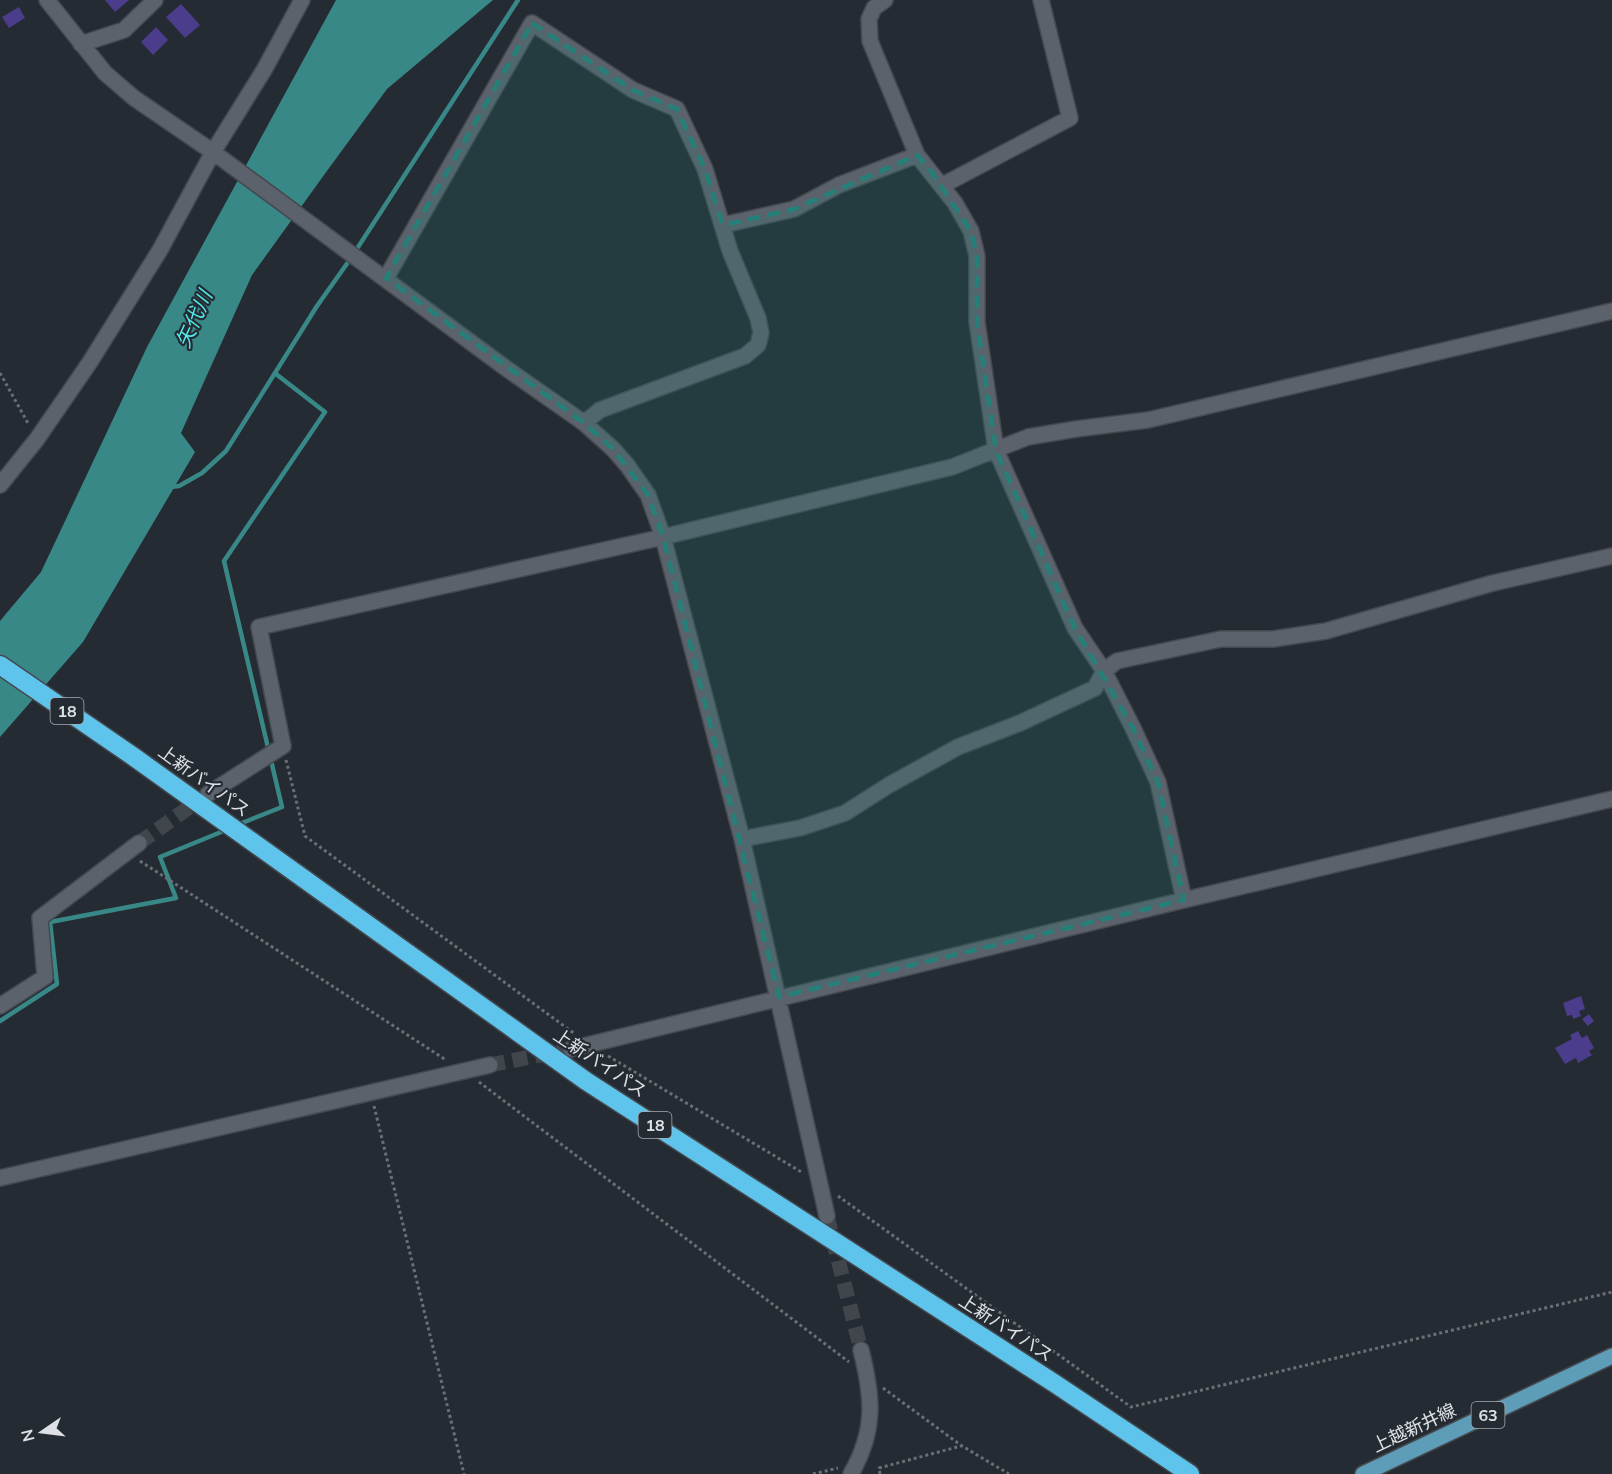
<svg xmlns="http://www.w3.org/2000/svg" width="1612" height="1474" font-family="Mulish,'Noto Sans JP',sans-serif">
	<rect width="100%" height="100%" fill="#252b32"/>
	<path fill="#398888" d="M 336,0 L 493,0 L 387,89 L 324,175 L 252,275 L 181,433 L 195,452 L 83,642 L 0,737 L 0,621 L 41,572 L 147,347 Z"/>
	<g fill="none" stroke-linecap="round" stroke-linejoin="round">
		<path stroke="#398888" stroke-width="4.5" d="M 170,487 L 179,486 L 202,473 L 226,451 L 317,306 L 351,258 L 518,0
			M 237,825 L 282,807 L 224,561 L 325,412 L 276,374
			M 0,1021 L 57,984 L 50,922 L 176,898 L 160,857 L 226,830"/>
	</g>
	<path fill="#4b3c8c" d="M 105,0 L 129,0 L 115,12 Z
		M 181,4 L 200,25 L 185,38 L 166,17 Z
		M 19,7 L 25,18 L 9,28 L 2,17 Z
		M 156,27 L 168,40 L 153,55 L 141,42 Z
		M 1581,996 L 1585,1009 L 1579,1011 L 1581,1016 L 1573,1019 L 1572,1015 L 1567,1016 L 1563,1003 Z
		M 1589,1014 L 1594,1021 L 1588,1026 L 1582,1019 Z
		M 1578,1031 L 1582,1038 L 1587,1035 L 1594,1048 L 1589,1051 L 1592,1055 L 1578,1063 L 1576,1058 L 1565,1064 L 1555,1048 L 1572,1039 L 1570,1035 Z"/>
	<g fill="none" stroke-linecap="round" stroke-linejoin="round">
		<path stroke="#41464d" stroke-width="15" stroke-dasharray="15 8" stroke-linecap="butt" d="M 139,843 L 205,796
			M 490,1065 L 571,1049
			M 827,1216 L 861,1350"/>
		<g stroke="#44494f" stroke-width="18">
			<path id="minor" d="M 47,0 L 105,73 L 134,98 L 213,152 L 507,369 L 584,423 L 613,449 L 627,465 L 648,495 L 663,537 L 742,839 L 827,1216
				M 885,0 L 874,8 L 869,19 L 870,41 L 917,155
				M 81,44 L 124,30 L 155,0
				M 943,185 L 1070,118 L 1041,0
				M 723,225 L 794,209 L 839,185 L 917,155 L 955,203 L 971,231 L 977,256 L 977,322 L 996,450 L 1075,628 L 1104,671 L 1133,728 L 1158,782 L 1184,900
				M 386,278 L 532,23 L 633,90 L 677,109 L 705,169 L 730,251 L 758,318 L 761,333 L 758,345 L 745,356 L 600,410 L 584,423
				M 0,485 L 37,439 L 90,362 L 160,250 L 213,152 L 264,70 L 302,0
				M 208,794 L 283,746 L 259,627 L 663,537 L 952,467 L 1028,437 L 1076,429 L 1148,420 L 1612,311
				M 742,839 L 800,828 L 845,813 L 889,785 L 958,747 L 1020,723 L 1095,688 L 1104,671 L 1117,661 L 1221,639 L 1273,639 L 1326,631 L 1493,583 L 1612,556
				M 0,1006 L 45,977 L 40,918 L 139,843
				M 571,1049 L 1184,900 L 1612,799
				M 0,1178 L 490,1065
				M 851,1474 C 876,1430 873,1398 861,1350"/>
		</g>
		<g stroke="#44494f" stroke-width="18">
			<path id="major" d="M 1363,1474 L 1612,1356"/>
		</g>
		<g stroke="#44494f" stroke-width="21">
			<path id="highway" d="M 0,665 L 134,757 L 586,1081 L 1054,1383 L 1190,1474"/>
		</g>
		<path stroke="#696f75" stroke-width="3" stroke-dasharray="3 3" stroke-linecap="butt" d="M 0,373 L 29,425
			M 286,760 L 305,836 L 575,1034
			M 140,861 L 446,1060
			M 608,1056 L 803,1173
			M 479,1082 L 849,1362
			M 374,1106 L 464,1474
			M 838,1196 L 1131,1407 L 1612,1292
			M 883,1388 L 962,1446 L 1009,1474
			M 813,1474 L 838,1468
			M 880,1474 L 879,1468 L 961,1446"/>
		<use href="#minor" stroke="#5c626b" stroke-width="15"/>
		<use href="#major" stroke="#5e9db8" stroke-width="15"/>
		<use href="#highway" stroke="#5fc4ec" stroke-width="18"/>
	</g>
	<path fill="#24817a" fill-opacity="0.2" stroke="#24817a" stroke-width="4.5" stroke-dasharray="12 8" stroke-linejoin="round" d="M 532,23 L 633,90 L 677,109 L 705,169 L 723,225 L 794,209 L 917,155 L 929,168 L 971,231 L 977,256 L 977,322 L 996,450 L 1075,628 L 1133,728 L 1158,782 L 1184,900 L 779,997 L 663,537 L 648,495 L 613,449 L 584,423 L 386,278 Z"/>
	<g text-anchor="middle" stroke-width="4.5" stroke-linejoin="round" paint-order="stroke">
		<g fill="#252b32" stroke="#a6aab0" stroke-width="1.5">
			<rect x="50.5" y="698" width="33" height="26" rx="4.5"/>
			<rect x="638.5" y="1112" width="33" height="26" rx="4.5"/>
			<rect x="1471.5" y="1402" width="33" height="26" rx="4.5"/>
		</g>
		<g font-size="16" font-weight="bold" fill="#dde1e6">
			<text x="67" y="717">18</text>
			<text x="655" y="1131">18</text>
			<text x="1488" y="1421">63</text>
		</g>
		<g font-size="18" fill="#dde1e6" stroke="#252b32">
			<text transform="translate(204 781) rotate(36)" y="6">上新バイパス</text>
			<text transform="translate(600 1063) rotate(34)" y="6">上新バイパス</text>
			<text transform="translate(1006 1328) rotate(33)" y="6">上新バイパス</text>
			<text transform="translate(1414 1428) rotate(-25)" y="6">上越新井線</text>
		</g>
		<g font-size="20" font-style="italic" fill="#50eaeb" stroke="#252b32">
			<text transform="translate(194 319) rotate(-66)" y="7">矢代川</text>
		</g>
	</g>
	<g transform="translate(42 1432) rotate(256)" stroke="#252b32" stroke-width="4.5" paint-order="stroke">
	<path d="M0-4.5L10 22L0 15L-10 22Z" fill="#dde1e6"/>
	<text y="-9" font-size="16" font-weight="bold" text-anchor="middle" fill="#dde1e6">N</text>
	</g>
</svg>
